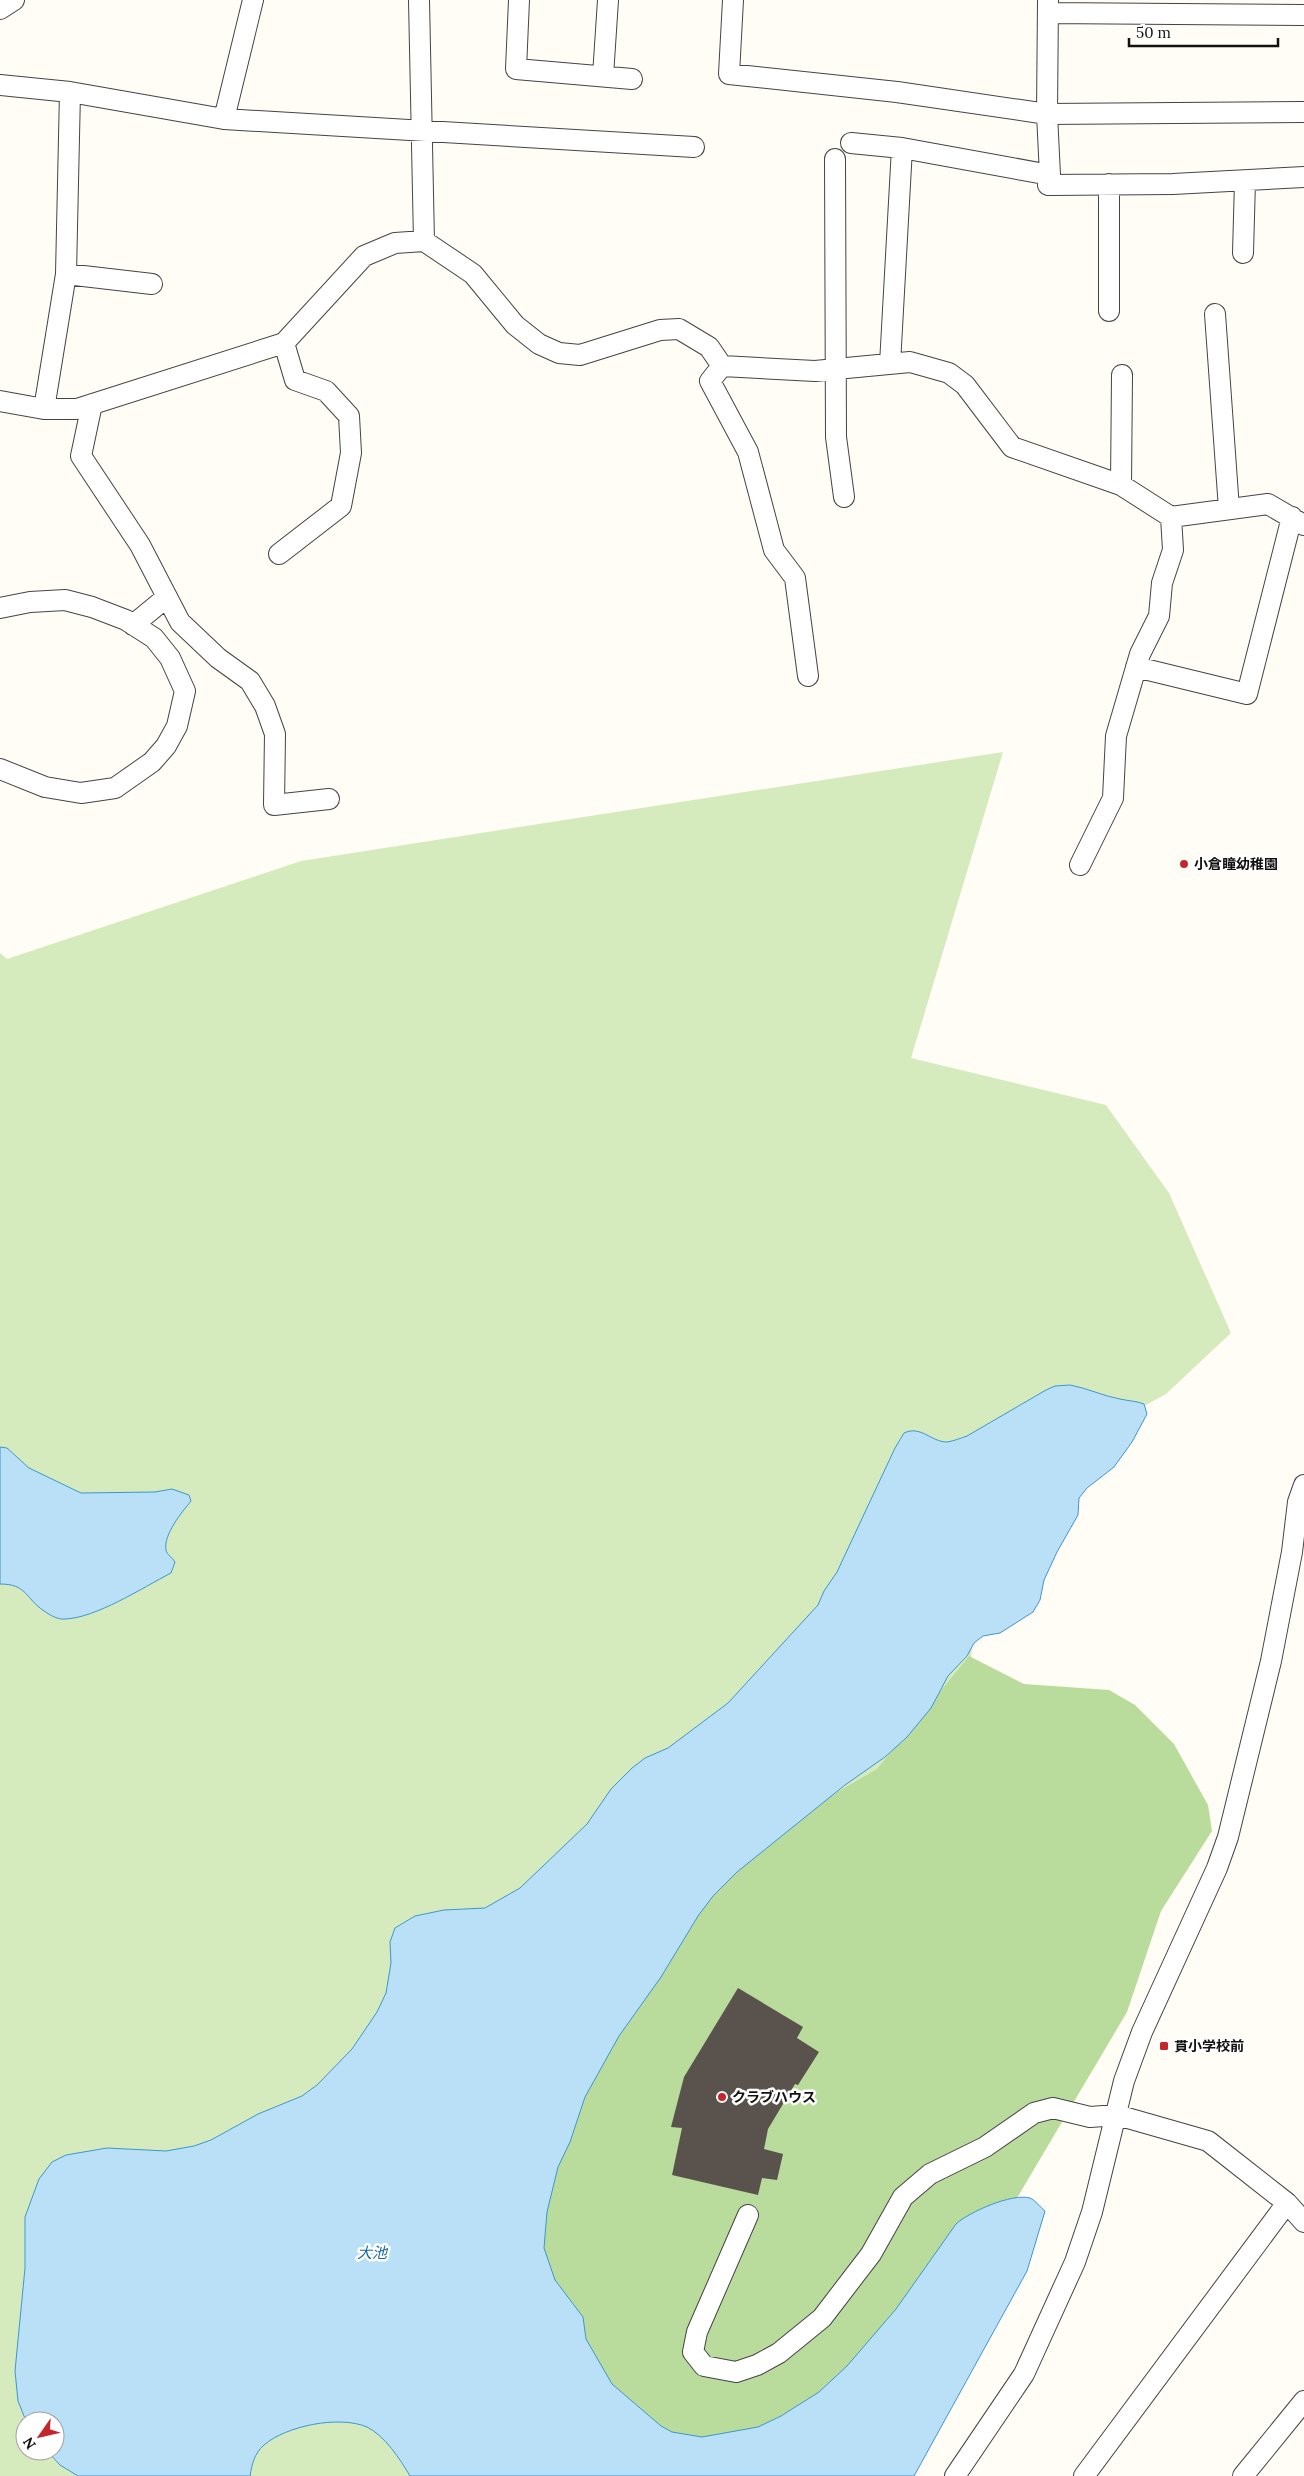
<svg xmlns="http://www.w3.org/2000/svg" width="1304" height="2476" font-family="Lora,'Noto Sans JP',serif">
	<rect width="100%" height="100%" fill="#fffdf5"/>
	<path fill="#d5ebbd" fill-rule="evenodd" d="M 1003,752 L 911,1058 L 1106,1105 L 1169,1193 L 1231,1333 L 1166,1394 L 1056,1454 L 973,1622 L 963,1835 L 596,2476 L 0,2476 L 0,953 L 7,959 L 301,861 ZM 25,2421 L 55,2421 L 55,2451 L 25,2451 Z"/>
	<path fill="#b9dc9c" d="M 969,1656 L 1024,1684 L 1109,1690 L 1135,1705 L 1174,1744 L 1208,1805 L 1212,1831 L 1161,1911 L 1127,2012 L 968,2281 L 765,2447 L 641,2440 L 515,2288 L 556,2105 L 720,1873 L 810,1808 L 877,1769 Z"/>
	<path fill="#b9e0f7" stroke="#3f96cf" d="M 1070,1385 C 1087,1388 1103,1396 1120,1399 C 1129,1401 1136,1401 1144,1404 L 1147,1414 L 1132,1442 L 1114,1467 L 1087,1488 L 1079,1498 L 1078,1515 L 1057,1552 L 1044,1580 L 1040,1600 L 1033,1612 L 1000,1633 L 983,1636 L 974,1643 L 967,1656 L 948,1676 L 931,1708 L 907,1737 L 885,1757 L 845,1785 L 737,1872 L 713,1896 L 698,1916 L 661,1977 L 619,2036 L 585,2097 L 570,2142 L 558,2167 L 547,2212 L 544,2248 L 555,2280 L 583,2317 L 586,2339 L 612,2384 L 661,2426 L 672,2432 L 702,2437 L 758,2427 L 781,2416 L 819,2392 L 847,2366 L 896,2309 L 956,2224 C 969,2212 1012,2193 1030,2198 C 1035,2200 1040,2207 1045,2211 L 1027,2271 L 914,2476 L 410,2476 C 400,2459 385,2436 367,2427 C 339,2415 286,2426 264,2445 C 254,2454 252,2464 250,2476 L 78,2476 L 60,2465 L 47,2451 L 55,2451 L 55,2421 L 26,2421 L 18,2401 L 15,2371 L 25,2268 L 25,2217 L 39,2179 L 52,2162 L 66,2155 L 107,2148 L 166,2151 L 194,2146 L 211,2140 L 258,2114 L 302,2096 L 317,2085 L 352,2049 L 377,2012 L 386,1993 L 391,1963 L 390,1942 L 395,1928 L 415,1916 L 444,1910 L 485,1908 L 520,1888 L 587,1824 L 611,1789 L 632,1768 L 645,1758 L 668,1748 L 728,1703 L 818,1605 L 824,1591 L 837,1572 L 895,1448 L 904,1433 C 921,1425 931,1442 947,1442 C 954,1441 961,1438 967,1436 L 1046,1390 L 1055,1386 Z
		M 0,1447 L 7,1448 L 29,1468 L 81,1493 L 155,1492 L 172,1489 L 189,1495 L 191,1501 C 182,1512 163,1535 166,1550 C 167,1555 172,1557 175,1562 L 171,1573 C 142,1588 96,1618 65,1619 C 58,1620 50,1615 44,1611 C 25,1598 27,1584 0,1584 Z"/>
	<path fill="#5a524d" d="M 738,1988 L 803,2027 L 797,2038 L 819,2052 L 798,2085 L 795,2084 L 768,2129 L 764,2149 L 783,2154 L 777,2180 L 762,2178 L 758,2195 L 672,2175 L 682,2128 L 671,2127 L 684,2077 Z"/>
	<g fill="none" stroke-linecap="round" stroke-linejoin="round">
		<g stroke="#444" stroke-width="22">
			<path id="minor" d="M 419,0 L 424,241
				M 519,0 L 516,69 L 632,79
				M 733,0 L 729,74 L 897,92 L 1047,114 L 1304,112
				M 1048,0 L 1047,114 L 1050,175
				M 0,9 L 14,0
				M 1048,13 L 1304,15
				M 603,76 L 608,0
				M 0,85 L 70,92 L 66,274 L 44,409
				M 70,92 L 224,119 L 694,147
				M 224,119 L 253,0
				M 851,143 L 902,148
				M 835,159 L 836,437 L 844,497
				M 1243,253 L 1245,181
				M 66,274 L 152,284
				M 1109,311 L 1109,184
				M 1215,314 L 1229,509
				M 890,364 L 902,148 L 1050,175 L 1048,185 L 1173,184 L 1304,177
				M 722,366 L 710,381 L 748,452 L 774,550 L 795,578 L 808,676
				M 0,401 L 44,409 L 77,409 L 284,343 L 364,256 L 395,243 L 424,241 L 473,274 L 515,325 L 539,344 L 559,353 L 580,355 L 660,330 L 679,329 L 709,347 L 722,366 L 815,371 L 910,362 L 949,373 L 965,385 L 1012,447 L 1121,485 L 1171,517 L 1268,504 L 1304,525
				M 92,404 L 81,456 L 140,545 L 180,622 L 218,658 L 250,681 L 265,706 L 275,734 L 274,805 L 329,799
				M 1121,485 L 1122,375
				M 279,554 L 341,506 L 351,453 L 349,416 L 326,391 L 295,380 L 284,343
				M 0,608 L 30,602 L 65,600 L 92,607 L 126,620 L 154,638 L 170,658 L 185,691 L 177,726 L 166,746 L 152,762 L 115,788 L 81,793 L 45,787 L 0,769
				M 133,625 L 167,597
				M 1136,667 L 1247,694 L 1292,517
				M 1080,865 L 1113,798 L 1116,736 L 1140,654 L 1159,616 L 1162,583 L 1173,550 L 1171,517
				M 748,2215 L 697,2332 L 693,2352 L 704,2366 L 736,2372 L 757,2365 L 779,2353 L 822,2318 L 871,2254 L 903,2197 L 930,2174 L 985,2147 L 1034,2113 L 1053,2108 L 1090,2117 L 1117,2115 L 1208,2141 L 1287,2203 L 1304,2222
				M 955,2476 L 1024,2374 L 1075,2262 L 1092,2212 L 1124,2081 L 1142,2032 L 1217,1868 L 1228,1837 L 1271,1661 L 1292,1552 L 1298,1502 L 1304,1485
				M 1084,2476 L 1287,2203
				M 1243,2476 L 1304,2401"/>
		</g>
		<use href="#minor" stroke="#fff" stroke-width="20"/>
	</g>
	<g fill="#c4262e" stroke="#fff" stroke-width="2">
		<circle cx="1184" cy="864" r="5"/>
		<rect x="1159" y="2041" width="10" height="10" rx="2.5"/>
		<circle cx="722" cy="2097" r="5"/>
	</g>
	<g text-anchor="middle" stroke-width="5" stroke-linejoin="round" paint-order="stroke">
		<g font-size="14" font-weight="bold" fill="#111" stroke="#fff" text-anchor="start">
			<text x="1194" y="869">小倉瞳幼稚園</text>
			<text x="1174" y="2051">貫小学校前</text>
			<text x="732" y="2102">クラブハウス</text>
		</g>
		<g font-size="15" font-style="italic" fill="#1768a6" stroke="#fff">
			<text x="372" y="2258">大池</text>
		</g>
	</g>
	<g transform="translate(40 2436) rotate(236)"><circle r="24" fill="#ffffff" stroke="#a0a0a0"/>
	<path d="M0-4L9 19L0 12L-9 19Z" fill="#c4262e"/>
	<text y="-8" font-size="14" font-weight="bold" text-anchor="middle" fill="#111111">N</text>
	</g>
	<path d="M1129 38v8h149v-8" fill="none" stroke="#111111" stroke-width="2.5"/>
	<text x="1136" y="38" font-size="15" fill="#111111" stroke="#ffffff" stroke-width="4" paint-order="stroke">50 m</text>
</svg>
